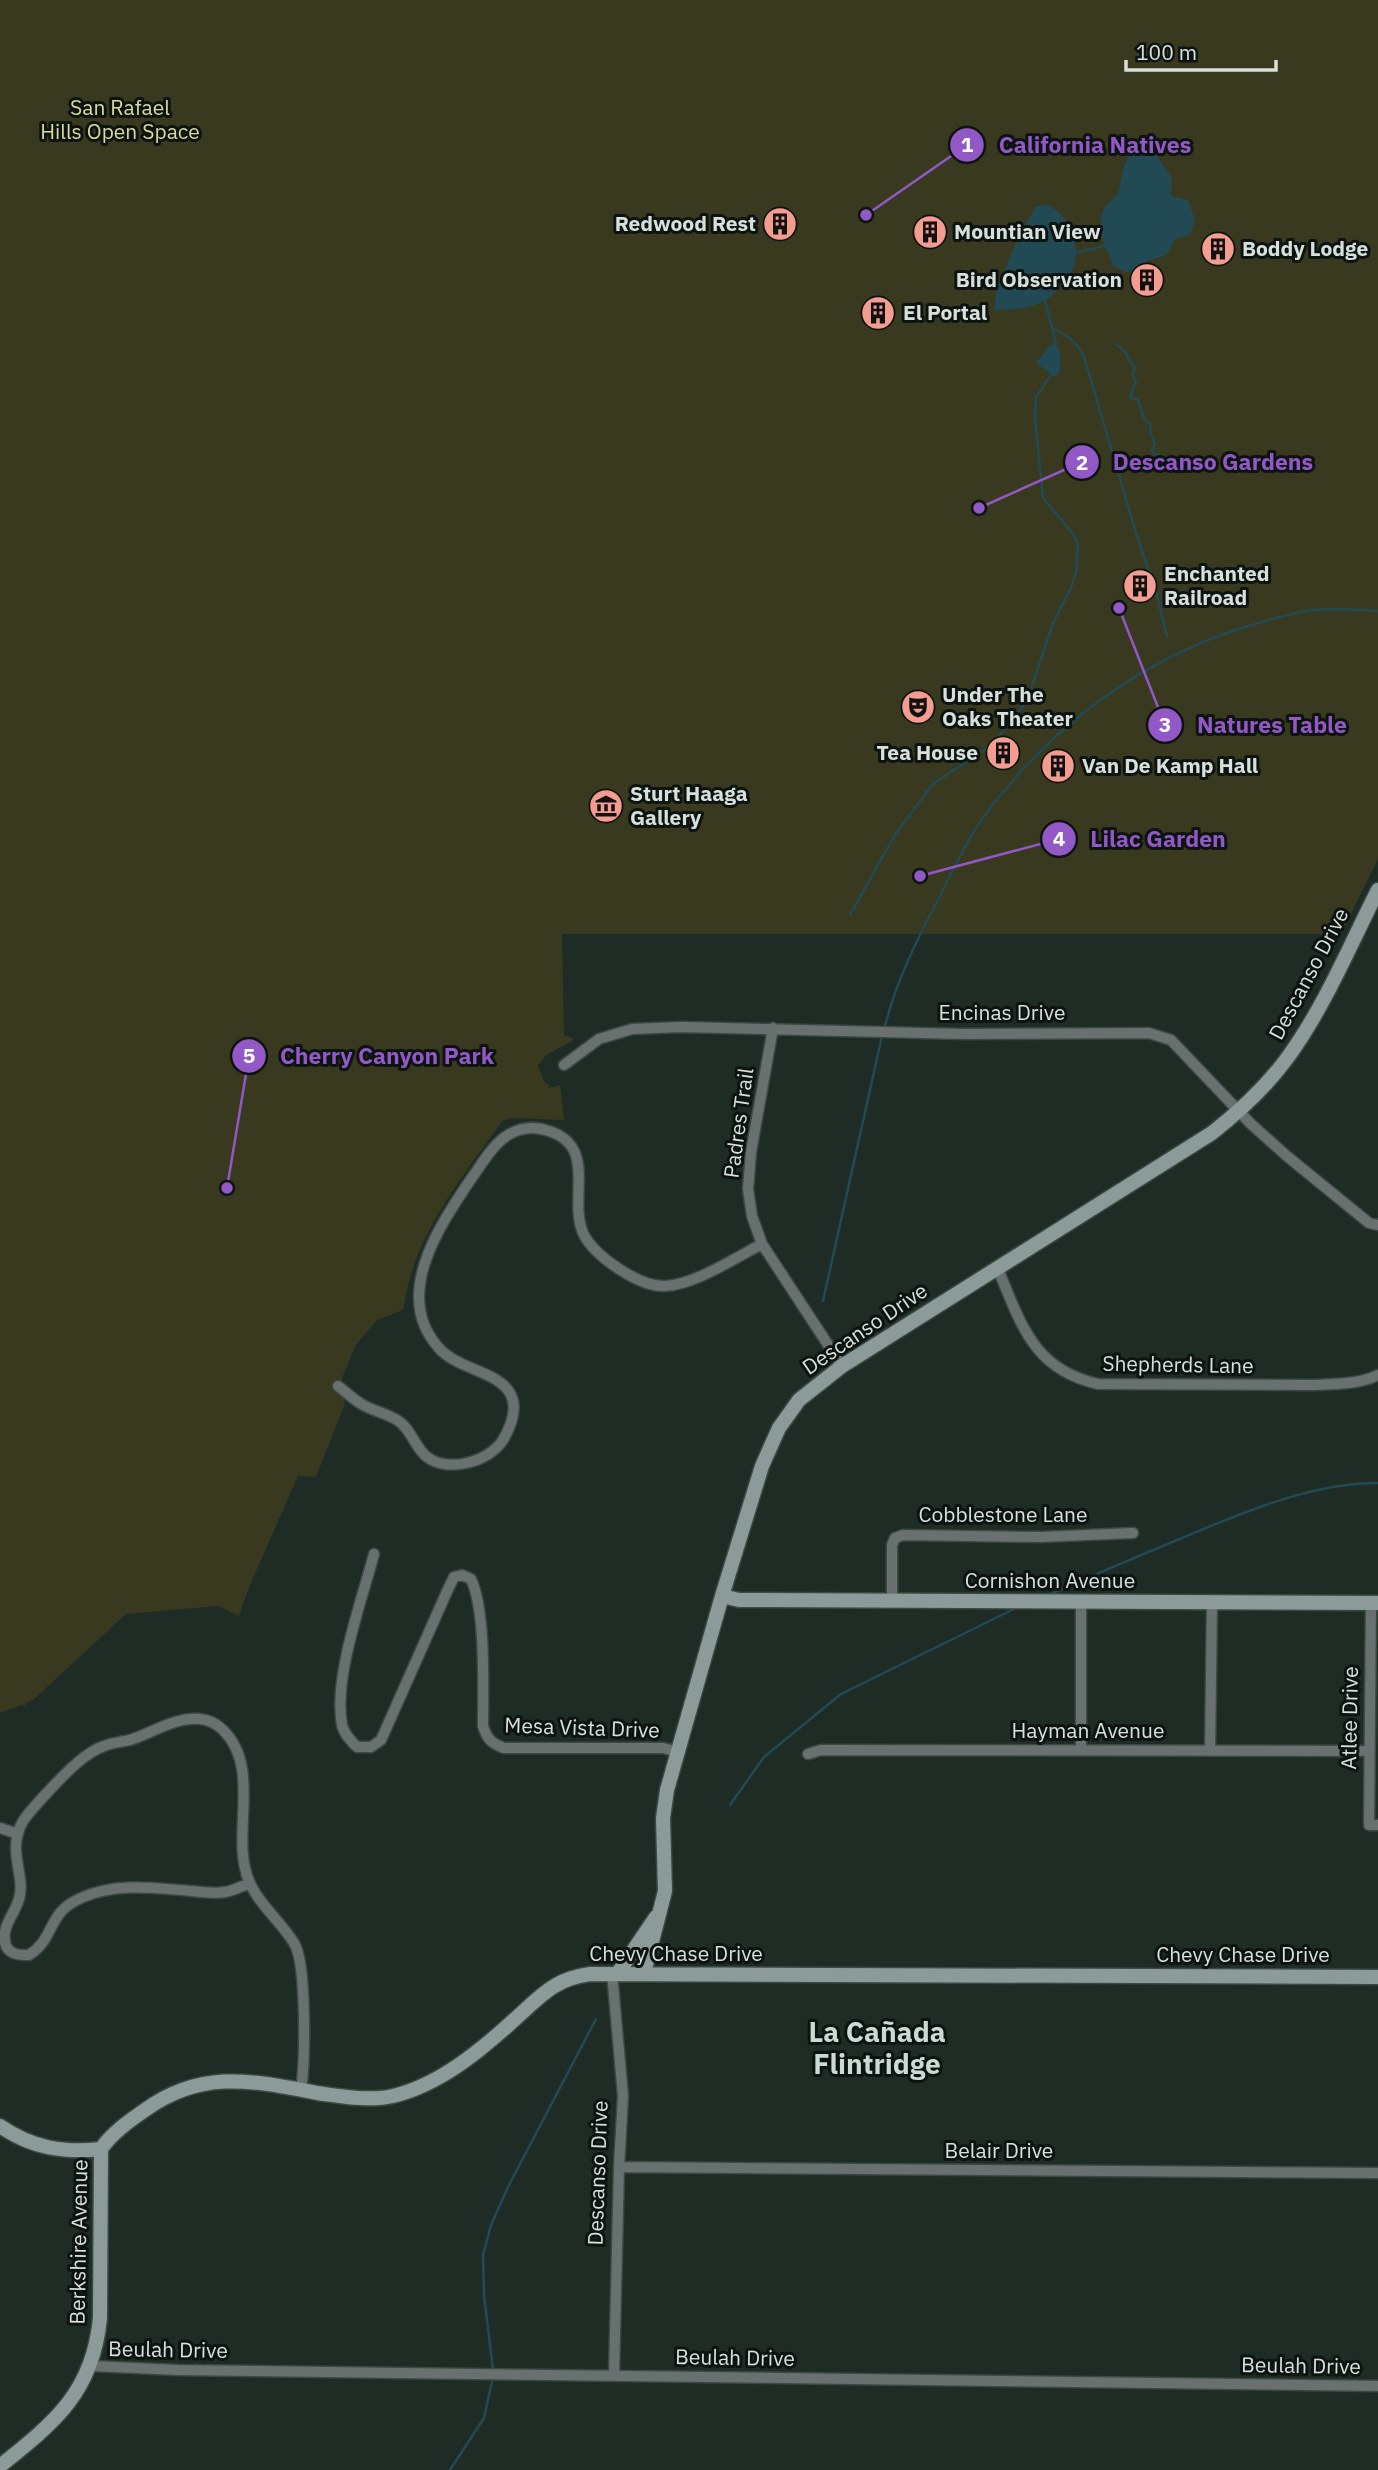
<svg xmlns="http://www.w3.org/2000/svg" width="1378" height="2470" font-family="'IBM Plex Sans',sans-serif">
	<rect width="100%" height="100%" fill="#1e2c25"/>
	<path fill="#38391f" d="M 0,0 L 1378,0 L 1378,859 L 1341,934 L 562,934 L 564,1035 L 575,1039 L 545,1056 L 538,1066 L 545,1083 L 549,1085 L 548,1088 L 560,1085 L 564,1120 L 512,1118 L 502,1121 C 470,1167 431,1214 413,1268 C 408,1282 406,1296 403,1310 L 377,1320 L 356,1345 L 342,1378 L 345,1404 L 316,1477 L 298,1476 L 248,1590 L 239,1616 L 218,1606 L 126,1614 L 32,1701 L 26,1703 L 24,1707 L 22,1705 L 0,1713 Z"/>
	<path fill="#214a55" d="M 1143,142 L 1150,146 L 1172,178 L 1171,196 L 1188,200 L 1195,220 L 1190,235 L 1175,239 L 1167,255 L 1147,261 L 1142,270 L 1126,272 L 1113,266 C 1106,247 1094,228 1105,207 C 1109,201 1117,198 1119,190 C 1124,166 1122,160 1143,142 Z
		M 1049,205 C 1069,217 1081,241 1074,266 C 1072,274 1058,290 1051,296 C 1037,309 1012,309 994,311 L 997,288 L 1019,236 L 1036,206 Z
		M 1056,344 C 1063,354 1061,364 1058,375 L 1055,377 L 1036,363 L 1050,345 Z"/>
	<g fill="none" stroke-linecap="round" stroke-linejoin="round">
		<path stroke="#214a55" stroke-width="2.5" d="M 1075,253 L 1104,246
			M 1045,300 L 1056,344
			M 1054,329 C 1070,337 1078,343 1085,360 L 1136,533 L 1157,596 L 1167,637
			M 1116,345 C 1128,348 1126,362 1136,367 L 1132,374 L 1136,382 L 1130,397 L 1138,400 L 1144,419 L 1151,425 L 1150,431 L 1155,445 L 1152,449 L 1153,453 L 1173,460
			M 850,915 L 896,833 L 933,784 L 993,744 L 1027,701 L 1053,623 L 1071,588 L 1076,572 L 1078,544 L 1073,534 L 1043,498 L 1035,417 L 1036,397 L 1051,375
			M 884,1030 C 895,984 917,939 939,898 C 952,872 965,843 982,819 C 1047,730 1137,661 1242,628 C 1265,621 1290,613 1314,610 C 1335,608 1357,610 1378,611
			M 823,1301 L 882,1036
			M 1048,1595 C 1091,1576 1134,1558 1177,1540 C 1240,1514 1309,1483 1378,1483
			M 730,1805 L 764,1757 L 841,1694 L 1016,1608
			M 493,2370 L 484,2295 L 483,2255 L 491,2225 L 508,2187 L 596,2019
			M 450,2470 L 484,2418 L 493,2377"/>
		<g stroke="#3c4942" stroke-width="13">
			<path id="street" d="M 773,1028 L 751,1152 L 748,1189 L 752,1216 L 762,1244 L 842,1366
				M 564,1065 L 599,1039 L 632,1029 L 681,1027 L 963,1034 L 1149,1033 L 1171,1040 L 1251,1124 L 1288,1157 L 1369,1223 L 1378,1225
				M 997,1267 C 1021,1323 1032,1369 1098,1384 L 1310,1385 C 1333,1384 1357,1385 1378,1375
				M 338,1386 C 346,1392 354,1400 363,1405 C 374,1411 387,1414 397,1420 C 411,1428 415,1448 427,1457 C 448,1473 489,1462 503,1440 C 510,1428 518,1410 511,1395 C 500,1371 457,1370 438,1347 C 392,1295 440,1225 471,1179 C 482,1164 492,1145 508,1135 C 521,1127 535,1126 549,1131 C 598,1147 568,1197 583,1233 C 594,1256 639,1287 665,1286 C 694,1285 735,1258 762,1244
				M 374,1554 C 362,1600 333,1678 342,1725 C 344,1734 351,1741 357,1747 L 371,1747 L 381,1740 L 449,1587 L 454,1577 L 462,1575 L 471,1579 C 486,1611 483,1688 483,1726 C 487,1739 491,1743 504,1748 L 663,1748 L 678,1752
				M 892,1601 L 892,1545 L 895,1538 L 903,1535 L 1041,1537 L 1133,1533
				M 1371,1603 L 1369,1825 L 1378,1825
				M 1081,1749 L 1081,1601
				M 1210,1751 L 1212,1603
				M 808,1754 L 821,1750 L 1369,1751
				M 0,1828 L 18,1834
				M 250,1883 C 242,1886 233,1891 225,1892 C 214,1894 203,1892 192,1891 C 155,1888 117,1882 81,1898 C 46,1913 56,1938 29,1955 C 19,1955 11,1955 6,1946 C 0,1927 14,1916 19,1899 C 26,1874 6,1851 23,1821 C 31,1809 65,1773 77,1763 C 84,1757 95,1749 104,1746 C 112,1743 121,1742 130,1740 C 152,1733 177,1716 200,1719 C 210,1720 217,1724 223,1730 C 259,1765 235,1825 245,1868 C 251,1899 278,1917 294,1943 C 307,1963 305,2063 301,2090
				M 612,1973 L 623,2096 L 619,2167 L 614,2375
				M 619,2167 L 1378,2173
				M 91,2366 L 178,2370 L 1378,2386"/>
		</g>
		<g stroke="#3c4942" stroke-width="17">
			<path id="secondary" d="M 722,1596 L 739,1600 L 1378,1603
				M 618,1973 L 656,1917
				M 644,1973 L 665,1891 L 663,1818 L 667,1790 L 722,1596 L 762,1466 L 779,1428 L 799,1400 L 842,1366 L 1212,1133 C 1240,1111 1267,1086 1288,1057 C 1325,1006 1350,945 1378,890
				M 0,2126 C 32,2148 63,2153 101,2149 C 112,2133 129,2121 145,2110 C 205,2067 257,2082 324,2094 C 346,2097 371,2101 393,2096 C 439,2085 480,2051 514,2020 C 540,1997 553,1979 590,1974 L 1378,1977
				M 0,2466 C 55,2422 93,2392 100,2318 L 101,2149"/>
		</g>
		<use href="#street" stroke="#687170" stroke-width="10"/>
		<use href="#secondary" stroke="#8c9a99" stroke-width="14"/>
	</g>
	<defs>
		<g id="building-disc" transform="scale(1.75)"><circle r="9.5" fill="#f59c90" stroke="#0d1310"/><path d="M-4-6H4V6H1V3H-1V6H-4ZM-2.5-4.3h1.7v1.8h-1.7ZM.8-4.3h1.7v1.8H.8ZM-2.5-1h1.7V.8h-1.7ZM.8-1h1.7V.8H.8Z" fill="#111"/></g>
		<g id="theatre-disc" transform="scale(1.75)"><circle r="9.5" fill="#f59c90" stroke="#0d1310"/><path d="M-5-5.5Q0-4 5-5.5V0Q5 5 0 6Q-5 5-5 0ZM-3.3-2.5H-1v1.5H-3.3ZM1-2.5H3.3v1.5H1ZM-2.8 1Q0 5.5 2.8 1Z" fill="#111"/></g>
		<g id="museum-disc" transform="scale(1.75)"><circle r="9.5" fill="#f59c90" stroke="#0d1310"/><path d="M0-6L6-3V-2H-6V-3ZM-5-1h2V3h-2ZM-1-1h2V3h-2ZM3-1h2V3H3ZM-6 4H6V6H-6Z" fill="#111"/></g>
	</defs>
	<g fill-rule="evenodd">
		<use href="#building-disc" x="780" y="224"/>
		<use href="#building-disc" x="930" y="232"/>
		<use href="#building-disc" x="1218" y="249"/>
		<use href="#building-disc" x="1147" y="280"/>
		<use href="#building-disc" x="878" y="313"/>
		<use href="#building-disc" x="1140" y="586"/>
		<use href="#theatre-disc" x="918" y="707"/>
		<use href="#building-disc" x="1003" y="753"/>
		<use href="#building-disc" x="1058" y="766"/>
		<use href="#museum-disc" x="606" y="806"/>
	</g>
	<g text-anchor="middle" stroke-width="6" stroke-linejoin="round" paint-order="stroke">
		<g font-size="21" fill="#d8da9d" stroke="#0d1310">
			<text x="120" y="115">San Rafael<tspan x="120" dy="24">Hills Open Space</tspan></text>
		</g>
		<g font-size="21" font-weight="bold" fill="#d7e0db" stroke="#0d1310" text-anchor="start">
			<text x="756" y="231" text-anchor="end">Redwood Rest</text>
			<text x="954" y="239">Mountian View</text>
			<text x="1242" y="256">Boddy Lodge</text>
			<text x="1122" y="287" text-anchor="end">Bird Observation</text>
			<text x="903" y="320">El Portal</text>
			<text x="1164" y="581">Enchanted<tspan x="1164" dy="24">Railroad</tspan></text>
			<text x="942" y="702">Under The<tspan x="942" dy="24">Oaks Theater</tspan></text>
			<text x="978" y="760" text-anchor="end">Tea House</text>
			<text x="1082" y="773">Van De Kamp Hall</text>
			<text x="630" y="801">Sturt Haaga<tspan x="630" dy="24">Gallery</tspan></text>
		</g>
		<g font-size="21" fill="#d7e0db" stroke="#0d1310">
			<text transform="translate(1309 974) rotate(-62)" y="7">Descanso Drive</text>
			<text x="1002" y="1020">Encinas Drive</text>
			<text transform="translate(739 1123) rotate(-82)" y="7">Padres Trail</text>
			<text transform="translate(865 1329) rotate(-34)" y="7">Descanso Drive</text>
			<text transform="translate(1178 1365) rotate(1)" y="7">Shepherds Lane</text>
			<text x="1003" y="1522">Cobblestone Lane</text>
			<text x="1050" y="1588">Cornishon Avenue</text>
			<text transform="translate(1350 1718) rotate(-89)" y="7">Atlee Drive</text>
			<text transform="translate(582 1728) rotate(2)" y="7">Mesa Vista Drive</text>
			<text x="1088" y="1738">Hayman Avenue</text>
			<text x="676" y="1961">Chevy Chase Drive</text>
			<text x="1243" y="1962">Chevy Chase Drive</text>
			<text x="999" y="2158">Belair Drive</text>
			<text transform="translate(598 2173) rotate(-88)" y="7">Descanso Drive</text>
			<text transform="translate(79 2242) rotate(-89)" y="7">Berkshire Avenue</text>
			<text transform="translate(168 2350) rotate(1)" y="7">Beulah Drive</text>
			<text transform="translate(735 2358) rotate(1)" y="7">Beulah Drive</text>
			<text transform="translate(1301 2366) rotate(1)" y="7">Beulah Drive</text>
		</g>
		<g font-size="28" font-weight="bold" fill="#c9dbd2" stroke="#0d1310">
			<text x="877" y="2042">La Cañada<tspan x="877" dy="32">Flintridge</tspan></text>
		</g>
	</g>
	<path fill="none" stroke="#9259c6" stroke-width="2.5" d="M866 215L967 145M979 508L1082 462M1119 608L1165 725M920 876L1059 839M227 1188L249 1056"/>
	<g fill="#9259c6" stroke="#0d1310" stroke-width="2.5">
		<circle cx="866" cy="215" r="7"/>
		<circle cx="979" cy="508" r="7"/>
		<circle cx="1119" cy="608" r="7"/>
		<circle cx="920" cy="876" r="7"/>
		<circle cx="227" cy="1188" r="7"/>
		<circle cx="967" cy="145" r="18"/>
		<circle cx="1082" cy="462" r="18"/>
		<circle cx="1165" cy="725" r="18"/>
		<circle cx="1059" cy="839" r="18"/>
		<circle cx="249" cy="1056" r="18"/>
	</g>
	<g font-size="21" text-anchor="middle" font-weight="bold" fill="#fff">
		<text x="967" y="152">1</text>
		<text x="1082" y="470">2</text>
		<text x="1165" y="732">3</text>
		<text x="1059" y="846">4</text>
		<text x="249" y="1063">5</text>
	</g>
	<g font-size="23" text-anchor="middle" font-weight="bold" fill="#9259c6" stroke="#0d1310" stroke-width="6" stroke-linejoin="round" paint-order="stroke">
		<text x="1095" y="153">California Natives</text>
		<text x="1213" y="470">Descanso Gardens</text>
		<text x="1272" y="733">Natures Table</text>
		<text x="1158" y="847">Lilac Garden</text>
		<text x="387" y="1064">Cherry Canyon Park</text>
	</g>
	<path d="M1126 60v10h150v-10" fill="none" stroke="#d7e0db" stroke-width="3.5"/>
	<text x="1136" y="60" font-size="21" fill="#d7e0db" stroke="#0d1310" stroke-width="5" paint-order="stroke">100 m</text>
</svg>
